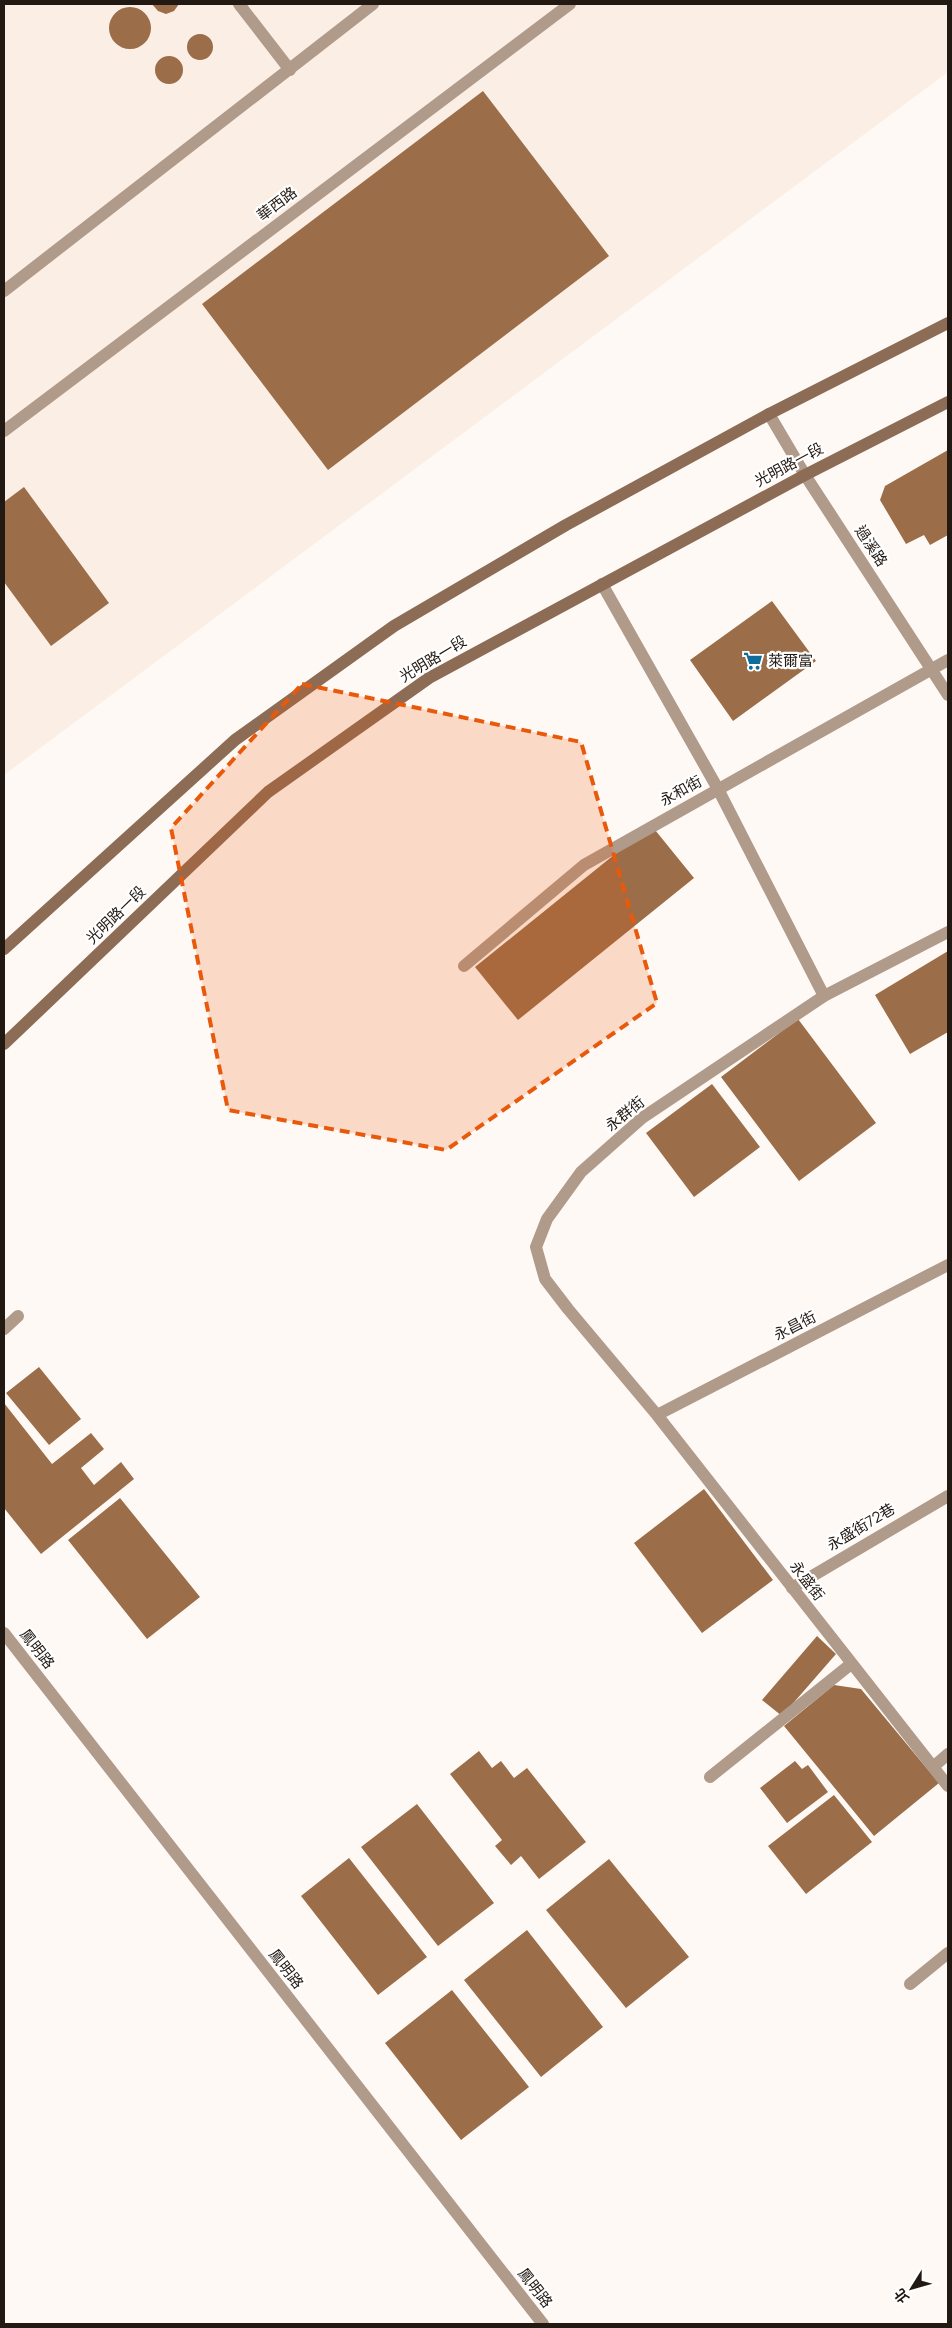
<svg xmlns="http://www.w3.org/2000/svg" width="952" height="2328" font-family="Manrope,'Noto Sans TC',sans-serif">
	<rect width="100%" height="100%" fill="#fff9f5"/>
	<path fill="#fbeee4" d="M 4,4 L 948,4 L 948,72 L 4,775 Z"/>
	<path fill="#9b6d49" d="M 152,4 L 179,4 L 174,11 L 166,14 L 158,11 Z
		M109 28a21 21 0 1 1 42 0a21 21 0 1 1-42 0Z
		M187 47a13 13 0 1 1 26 0a13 13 0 1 1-26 0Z
		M155 70a14 14 0 1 1 28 0a14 14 0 1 1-28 0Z
		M 483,91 L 609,256 L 328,470 L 202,304 Z
		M 948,450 L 948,520 L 947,521 L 948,535 L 930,545 L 924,535 L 906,544 L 880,500 L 885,486 Z
		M 24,487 L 109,603 L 51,646 L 4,582 L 4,502 Z
		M 772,601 L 816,661 L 733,721 L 690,660 Z
		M 651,825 L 694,878 L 518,1020 L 475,967 Z
		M 948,951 L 948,1032 L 910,1054 L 875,995 Z
		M 798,1019 L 876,1123 L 799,1181 L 721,1077 Z
		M 712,1084 L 760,1147 L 694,1197 L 646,1133 Z
		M 39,1367 L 81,1419 L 49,1445 L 6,1393 Z
		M 4,1403 L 52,1464 L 91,1433 L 104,1449 L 81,1468 L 94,1485 L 121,1462 L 134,1479 L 41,1554 L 4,1508 Z
		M 704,1489 L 773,1580 L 702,1633 L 634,1543 Z
		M 120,1498 L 200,1597 L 147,1639 L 68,1540 Z
		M 817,1636 L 836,1654 L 782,1716 L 762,1700 Z
		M 834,1685 L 861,1689 L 939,1783 L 874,1836 L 784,1726 Z
		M 479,1751 L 492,1768 L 501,1761 L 514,1778 L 527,1768 L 586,1842 L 539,1879 L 521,1856 L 511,1865 L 495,1846 L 502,1840 L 450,1774 Z
		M 795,1761 L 802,1769 L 808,1765 L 828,1792 L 787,1823 L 760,1788 Z
		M 834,1795 L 872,1842 L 806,1894 L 768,1846 Z
		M 417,1804 L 494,1903 L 438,1946 L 361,1847 Z
		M 349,1858 L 427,1957 L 378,1995 L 301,1896 Z
		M 609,1859 L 689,1957 L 626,2008 L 546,1910 Z
		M 527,1930 L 603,2027 L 541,2077 L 464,1980 Z
		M 452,1990 L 529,2087 L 461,2140 L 385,2043 Z"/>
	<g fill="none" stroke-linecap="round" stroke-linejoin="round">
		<path stroke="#b09a8a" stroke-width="12" d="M 602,584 L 718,789 L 824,996
			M 4,1329 L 18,1316
			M 792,1588 L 948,1496
			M 710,1777 L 851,1664
			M 910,1984 L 948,1953"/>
		<path stroke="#b09a8a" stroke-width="12" d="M 239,4 L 290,70
			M 4,291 L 373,4
			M 769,414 L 805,475 L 948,695
			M 4,431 L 570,4
			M 948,932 L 824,996 L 642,1118 L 581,1172 L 547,1219 L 536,1247 L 545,1279 L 568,1309 L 657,1415 L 948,1786
			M 464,966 L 584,865 L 948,660
			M 657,1415 L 948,1265
			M 4,1633 L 543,2324
			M 933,1767 L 948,1754"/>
		<path stroke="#8c6c55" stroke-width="12" d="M 4,949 L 235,740 L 394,626 L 566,525 L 769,414 L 948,323
			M 4,1044 L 268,792 L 429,678 L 805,475 L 948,402"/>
	</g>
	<path fill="#e8590c" fill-opacity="0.2" stroke="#e8590c" stroke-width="4" stroke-dasharray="10 6" stroke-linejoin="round" d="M 302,684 L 581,742 L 657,1003 L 446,1150 L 228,1110 L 171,828 Z"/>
	<defs>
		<g id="supermarket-bare" transform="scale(1.5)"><path d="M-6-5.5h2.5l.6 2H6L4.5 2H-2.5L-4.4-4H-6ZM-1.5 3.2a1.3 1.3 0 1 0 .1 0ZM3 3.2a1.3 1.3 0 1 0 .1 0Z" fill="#0f6c9b" stroke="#fff" stroke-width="2.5" paint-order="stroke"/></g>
	</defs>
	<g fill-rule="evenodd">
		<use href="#supermarket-bare" x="753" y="661"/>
	</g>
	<g text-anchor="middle" stroke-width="4.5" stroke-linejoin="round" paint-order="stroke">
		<g font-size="15" fill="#221912" stroke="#fff">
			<text transform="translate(277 204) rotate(-37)" y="5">華西路</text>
			<text transform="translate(789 465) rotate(-28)" y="5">光明路一段</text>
			<text transform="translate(871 546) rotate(57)" y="5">過溪路</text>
			<text transform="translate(433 659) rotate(-31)" y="5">光明路一段</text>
			<text transform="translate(681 791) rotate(-29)" y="5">永和街</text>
			<text transform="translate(116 915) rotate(-44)" y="5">光明路一段</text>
			<text transform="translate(625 1114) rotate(-39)" y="5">永群街</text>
			<text transform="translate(795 1326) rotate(-27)" y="5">永昌街</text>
			<text transform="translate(861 1527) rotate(-31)" y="5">永盛街72巷</text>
			<text transform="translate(807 1581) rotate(52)" y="5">永盛街</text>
			<text transform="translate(37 1649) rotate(52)" y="5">鳳明路</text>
			<text transform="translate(286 1969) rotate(52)" y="5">鳳明路</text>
			<text transform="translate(535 2288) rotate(52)" y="5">鳳明路</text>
		</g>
		<g font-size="15" fill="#221912" stroke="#fff" text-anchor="start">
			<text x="768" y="666">萊爾富</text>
		</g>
	</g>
	<rect width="952" height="2328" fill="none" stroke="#221912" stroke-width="10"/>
	<g transform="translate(912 2288) rotate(233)" stroke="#ffffff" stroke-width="4" paint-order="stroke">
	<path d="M0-4L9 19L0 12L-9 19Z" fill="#221912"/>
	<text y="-8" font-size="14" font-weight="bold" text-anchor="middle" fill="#221912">北</text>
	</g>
</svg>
